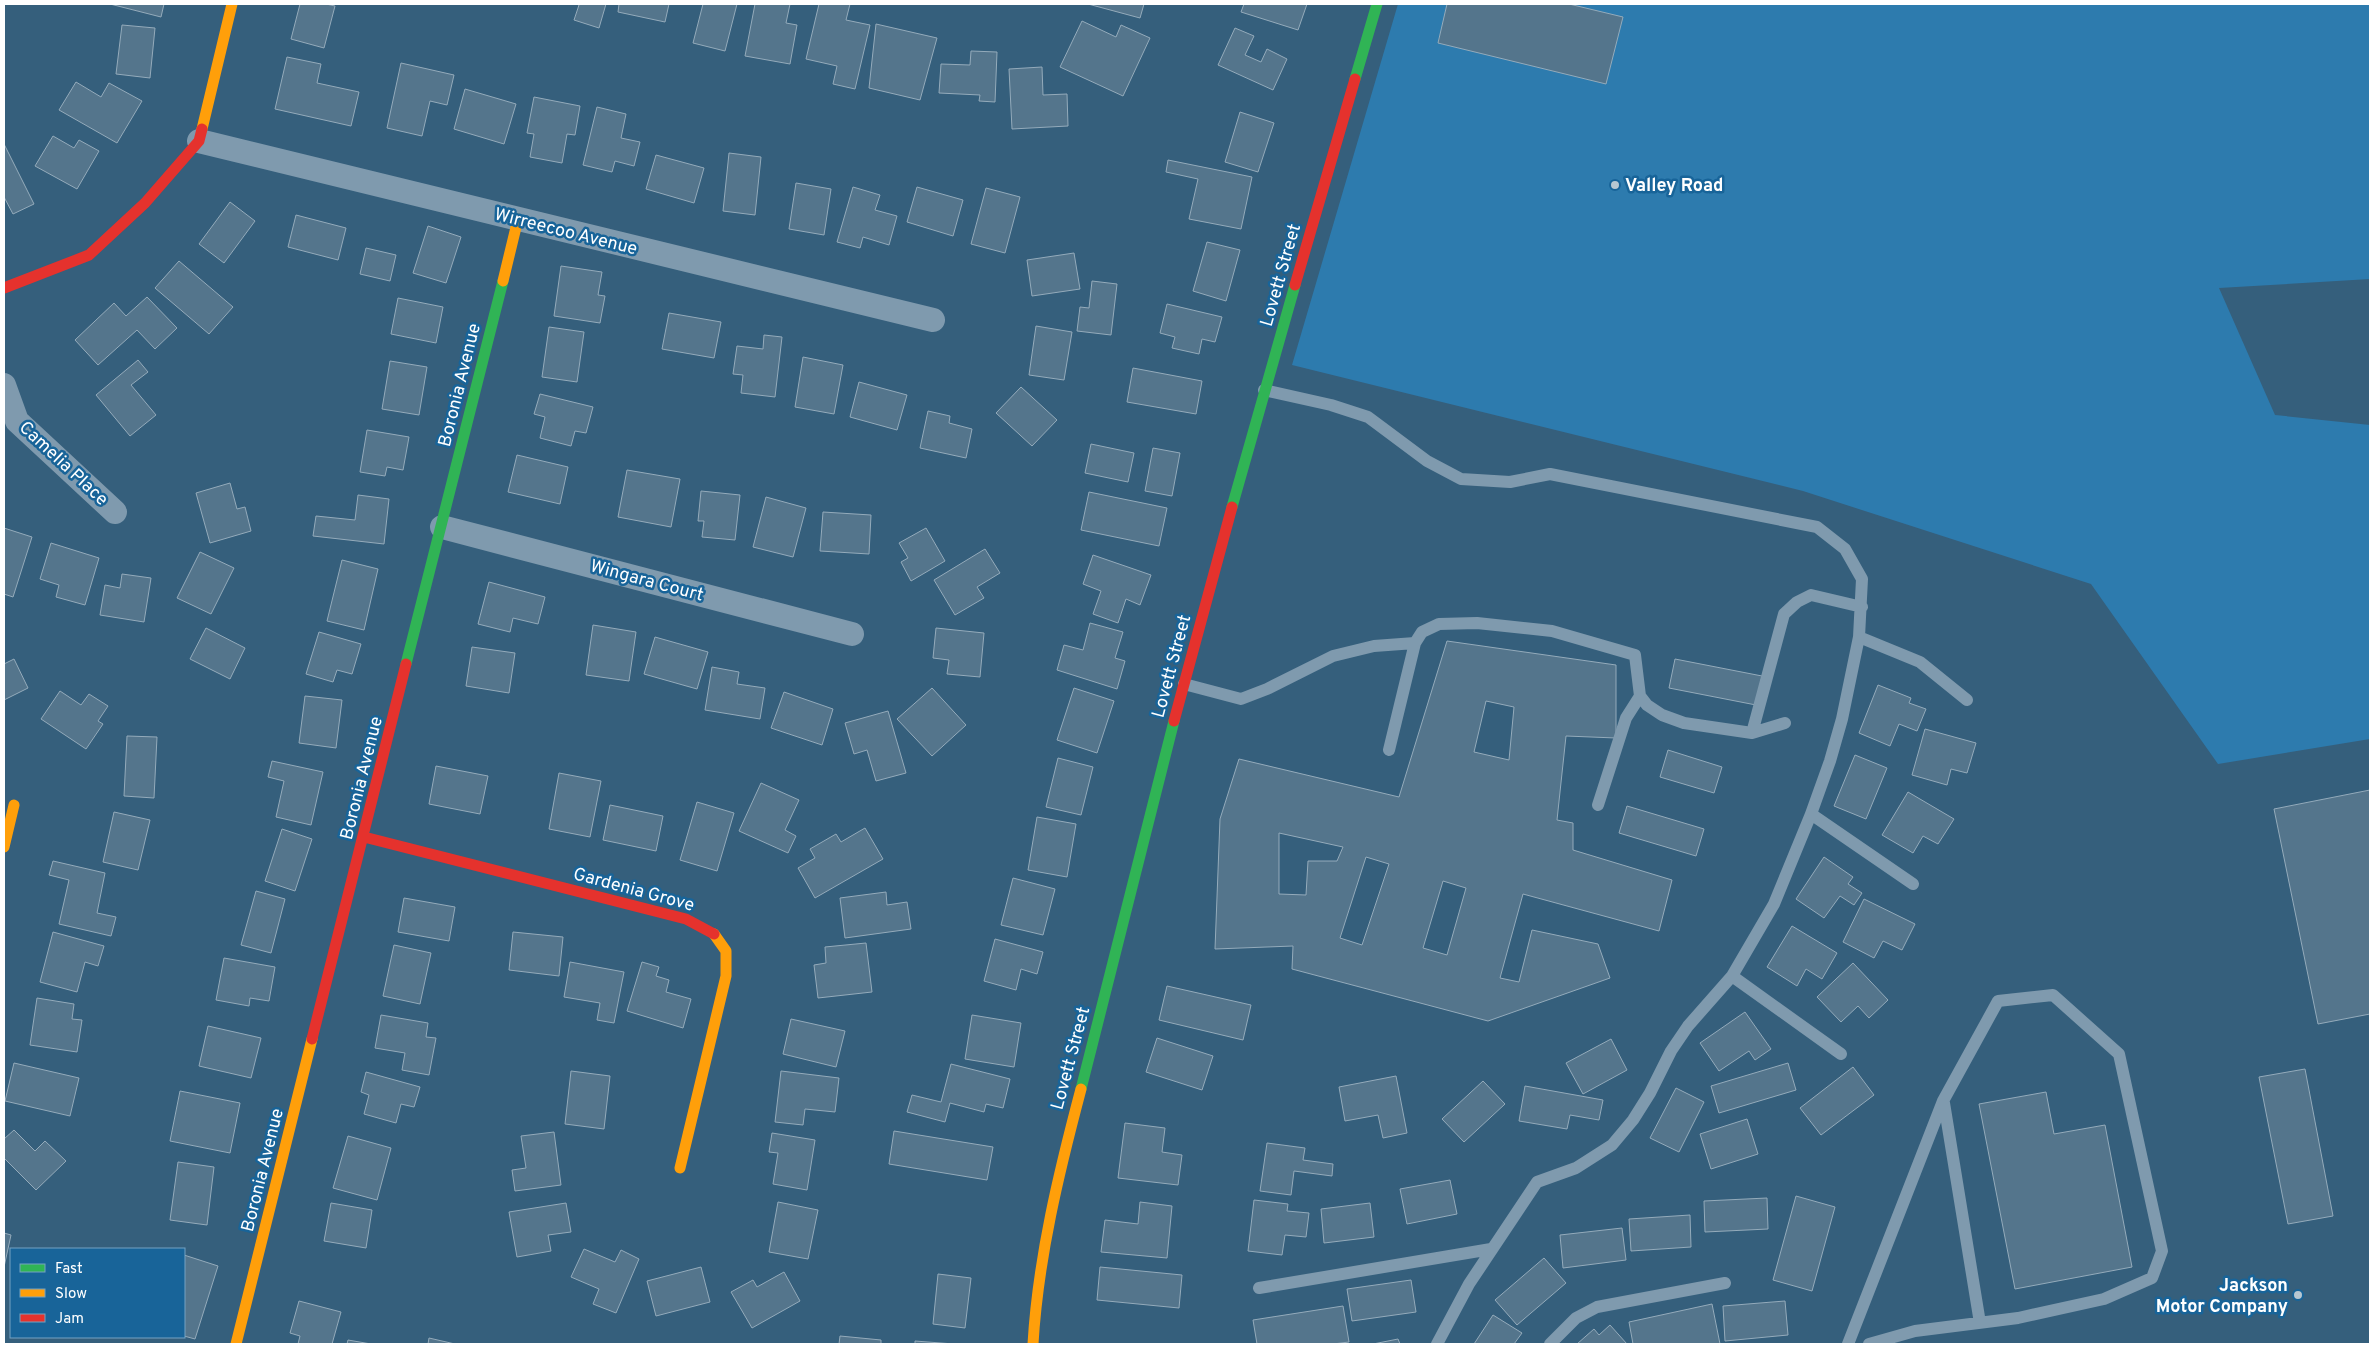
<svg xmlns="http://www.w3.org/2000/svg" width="2374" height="1348" font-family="Overpass,sans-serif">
	<rect width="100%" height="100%" fill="#355f7c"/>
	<path fill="#2d7bae" d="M 1398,4 L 2370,4 L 2370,279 L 2219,288 L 2275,415 L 2370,425 L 2370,739 L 2218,764 L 2091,584 L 1803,491 L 1292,365 Z"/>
	<path fill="#54758c" stroke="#94abbb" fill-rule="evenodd" d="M 110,4 L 164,4 L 161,17 Z
		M 300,4 L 326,4 L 335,6 L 324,48 L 291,39 Z
		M 576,4 L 606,4 L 599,28 L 574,20 L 579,5 Z
		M 619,4 L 669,4 L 665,22 L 618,12 Z
		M 703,4 L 737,4 L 725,51 L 693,43 Z
		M 755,4 L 790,4 L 786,23 L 797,25 L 790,64 L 745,56 Z
		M 819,4 L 850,4 L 846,20 L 870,25 L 855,89 L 833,84 L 837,66 L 806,59 Z
		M 1088,4 L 1144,4 L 1140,18 Z
		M 1244,4 L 1307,4 L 1298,30 L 1241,12 Z
		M 1447,4 L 1569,4 L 1623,17 L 1606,84 L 1438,43 Z
		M 1082,21 L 1116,37 L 1121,25 L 1150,38 L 1123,96 L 1060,67 Z
		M 876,24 L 937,38 L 920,100 L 869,88 Z
		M 122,25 L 155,28 L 150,78 L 116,74 Z
		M 1235,28 L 1254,36 L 1245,55 L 1261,62 L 1267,49 L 1287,59 L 1273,90 L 1218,65 Z
		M 971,51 L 997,52 L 995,102 L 979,101 L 980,95 L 939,93 L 941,64 L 970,65 Z
		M 287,57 L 321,64 L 317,83 L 359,92 L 351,126 L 275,109 Z
		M 401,63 L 454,75 L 447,105 L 430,101 L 422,136 L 387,128 Z
		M 1042,67 L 1043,95 L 1067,94 L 1068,126 L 1012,129 L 1009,69 Z
		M 76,82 L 101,97 L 109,83 L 142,101 L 117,143 L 59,110 Z
		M 465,89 L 516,104 L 504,144 L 454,129 Z
		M 534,97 L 580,106 L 575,135 L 567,134 L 562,163 L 530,157 L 534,134 L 527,133 Z
		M 597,107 L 626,114 L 621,138 L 640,142 L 634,166 L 615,161 L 612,172 L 583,165 Z
		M 1240,112 L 1274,123 L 1258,172 L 1225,162 Z
		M 53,136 L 74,148 L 79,140 L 99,151 L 77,189 L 35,166 Z
		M 4,144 L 34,204 L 13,214 L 4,197 Z
		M 729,153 L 761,157 L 755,215 L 723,211 Z
		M 656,155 L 704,168 L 694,203 L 646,189 Z
		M 1168,160 L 1252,177 L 1241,229 L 1189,219 L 1198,179 L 1166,172 Z
		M 796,183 L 831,189 L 824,235 L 789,229 Z
		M 853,187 L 880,195 L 875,210 L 897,216 L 889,245 L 863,237 L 860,248 L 837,242 Z
		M 917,187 L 963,200 L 953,236 L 907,222 Z
		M 986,188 L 1020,197 L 1005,253 L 971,244 Z
		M 230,202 L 255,221 L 224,263 L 199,244 Z
		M 296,215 L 346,228 L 338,260 L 288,247 Z
		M 428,226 L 461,237 L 446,283 L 413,273 Z
		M 1207,242 L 1240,250 L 1226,301 L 1193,291 Z
		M 366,248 L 396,255 L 390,281 L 360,274 Z
		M 1074,253 L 1080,289 L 1032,296 L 1027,260 Z
		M 179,261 L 233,307 L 209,334 L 155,288 Z
		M 561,266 L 602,272 L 598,295 L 605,296 L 600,323 L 554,316 Z
		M 1092,281 L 1117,284 L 1111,335 L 1077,331 L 1080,307 L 1089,308 Z
		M 147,297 L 177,328 L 155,349 L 137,330 L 98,365 L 75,340 L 114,303 L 126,316 Z
		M 398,298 L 443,307 L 436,343 L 391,334 Z
		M 1167,304 L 1222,317 L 1215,342 L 1202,339 L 1199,354 L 1172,348 L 1175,337 L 1160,333 Z
		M 669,313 L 721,322 L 714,358 L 662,349 Z
		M 1036,326 L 1072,332 L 1064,380 L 1029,375 Z
		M 549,327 L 584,332 L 577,382 L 542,377 Z
		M 764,335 L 782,337 L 775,397 L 741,393 L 743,375 L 733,374 L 737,346 L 763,349 Z
		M 803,357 L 843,365 L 834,414 L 795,407 Z
		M 138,360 L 148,372 L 131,385 L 156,415 L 130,436 L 96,395 Z
		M 390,361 L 427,367 L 419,415 L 382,409 Z
		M 1133,368 L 1202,381 L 1196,414 L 1127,402 Z
		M 859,382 L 907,395 L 897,430 L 850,417 Z
		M 1021,387 L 1057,420 L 1032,446 L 996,413 Z
		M 540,394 L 593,407 L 586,433 L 575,431 L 571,446 L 540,438 L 545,417 L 534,414 Z
		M 928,411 L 950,416 L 949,423 L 972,429 L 966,458 L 920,448 Z
		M 367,430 L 409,437 L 403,470 L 387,467 L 385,476 L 360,472 Z
		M 1091,444 L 1134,453 L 1128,482 L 1085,473 Z
		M 1153,448 L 1180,453 L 1172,496 L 1145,491 Z
		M 517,455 L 568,467 L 560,504 L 508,492 Z
		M 627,470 L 680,479 L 671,527 L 618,517 Z
		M 230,483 L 237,509 L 245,507 L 251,531 L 210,543 L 196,493 Z
		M 701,491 L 740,495 L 735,540 L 702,537 L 704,521 L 698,521 Z
		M 1089,492 L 1167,508 L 1159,546 L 1081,530 Z
		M 358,495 L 389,499 L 384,544 L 313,536 L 316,516 L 355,520 Z
		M 766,497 L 806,508 L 793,557 L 753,547 Z
		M 823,512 L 871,515 L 869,554 L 820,551 Z
		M 4,528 L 32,537 L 13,597 L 4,594 Z
		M 926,528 L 945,561 L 911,581 L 901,562 L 908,558 L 899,543 Z
		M 51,543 L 99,558 L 85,605 L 56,597 L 59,585 L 40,579 Z
		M 985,549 L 1000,573 L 977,587 L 984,598 L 955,615 L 934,580 Z
		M 200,552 L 234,568 L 211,614 L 177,598 Z
		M 1093,555 L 1151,575 L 1140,605 L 1126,599 L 1118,623 L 1093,614 L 1101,591 L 1083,584 Z
		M 342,560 L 378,569 L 364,630 L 327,621 Z
		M 122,574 L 151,578 L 144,622 L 100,615 L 105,585 L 120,588 Z
		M 489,582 L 545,597 L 538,624 L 513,618 L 510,632 L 478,624 Z
		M 1090,623 L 1123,632 L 1115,658 L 1125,661 L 1117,689 L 1057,670 L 1064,645 L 1083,650 Z
		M 593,625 L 636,632 L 629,681 L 586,675 Z
		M 206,628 L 245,648 L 230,679 L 190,659 Z
		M 936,628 L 984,633 L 980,677 L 947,674 L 949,660 L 933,658 Z
		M 319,632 L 361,644 L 352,674 L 337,670 L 333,682 L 306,674 Z
		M 655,637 L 708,652 L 697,689 L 644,674 Z
		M 1447,641 L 1616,665 L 1616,738 L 1566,736 L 1557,820 L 1573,823 L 1573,850 L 1672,880 L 1659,931 L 1523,894 L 1500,978 L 1519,982 L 1532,930 L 1598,944 L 1610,978 L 1488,1021 L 1292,969 L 1293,946 L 1215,949 L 1220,819 L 1239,759 L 1399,797 ZM 1486,701 L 1514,707 L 1509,760 L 1474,752 ZM 1279,833 L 1343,847 L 1337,861 L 1308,861 L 1306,895 L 1279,894 ZM 1366,857 L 1389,864 L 1362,945 L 1340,938 ZM 1443,881 L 1466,888 L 1447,955 L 1423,948 Z
		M 472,647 L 515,653 L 509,693 L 466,686 Z
		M 14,659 L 28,688 L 4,700 L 4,664 Z
		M 1675,659 L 1762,676 L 1756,705 L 1669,688 Z
		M 712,667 L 739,672 L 737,684 L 765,688 L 760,719 L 705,710 Z
		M 1878,685 L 1911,698 L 1909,703 L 1926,709 L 1917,731 L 1899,724 L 1890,746 L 1859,733 Z
		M 932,688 L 966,725 L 932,756 L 897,719 Z
		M 1074,688 L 1114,701 L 1097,753 L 1057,740 Z
		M 60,691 L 81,705 L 89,694 L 108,706 L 98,721 L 103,724 L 86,749 L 41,719 Z
		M 784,692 L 833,709 L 822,745 L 771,728 Z
		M 305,696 L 342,700 L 336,748 L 299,743 Z
		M 888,711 L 906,773 L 876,781 L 867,750 L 854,754 L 845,723 Z
		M 1925,729 L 1976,743 L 1967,773 L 1951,769 L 1947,785 L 1912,775 Z
		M 127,736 L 157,737 L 154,798 L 124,796 Z
		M 1668,750 L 1722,767 L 1714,793 L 1660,777 Z
		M 1855,755 L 1887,768 L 1866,819 L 1834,806 Z
		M 1058,758 L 1093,767 L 1081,815 L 1046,807 Z
		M 272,761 L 323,772 L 311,825 L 276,817 L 284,781 L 268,777 Z
		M 436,766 L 488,776 L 480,814 L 429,804 Z
		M 559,773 L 601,781 L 590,837 L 549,829 Z
		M 761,783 L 799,800 L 785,830 L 796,836 L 788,853 L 739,831 Z
		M 2370,790 L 2370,1014 L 2318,1024 L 2274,809 Z
		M 1908,792 L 1954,819 L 1938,844 L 1923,836 L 1913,853 L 1882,835 Z
		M 697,802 L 734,813 L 717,871 L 680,860 Z
		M 610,805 L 663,816 L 656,851 L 603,840 Z
		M 1627,806 L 1704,829 L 1696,856 L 1619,833 Z
		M 114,812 L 150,820 L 138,870 L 103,862 Z
		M 1037,817 L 1076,824 L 1067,877 L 1028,870 Z
		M 865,828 L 883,859 L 815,898 L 798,868 L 815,858 L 810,849 L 836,834 L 841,842 Z
		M 282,829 L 312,839 L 295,891 L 265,881 Z
		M 1824,857 L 1853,877 L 1848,884 L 1862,893 L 1854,905 L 1840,896 L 1824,918 L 1796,899 Z
		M 53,861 L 105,873 L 97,913 L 116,917 L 111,936 L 59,924 L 69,880 L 49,875 Z
		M 1013,878 L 1055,889 L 1043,935 L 1001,925 Z
		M 256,891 L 285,899 L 271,953 L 241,945 Z
		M 886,892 L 887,905 L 907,902 L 911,929 L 845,938 L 840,898 Z
		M 404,898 L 455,907 L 449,941 L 398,932 Z
		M 1864,899 L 1915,924 L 1902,950 L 1883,941 L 1874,958 L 1843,942 Z
		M 1792,926 L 1837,953 L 1822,979 L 1806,969 L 1797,986 L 1767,967 Z
		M 53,932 L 104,946 L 98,966 L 85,962 L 77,992 L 40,982 Z
		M 513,932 L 563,937 L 559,976 L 509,970 Z
		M 995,939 L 1043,952 L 1037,974 L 1021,969 L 1016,990 L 984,981 Z
		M 866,943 L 872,992 L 818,998 L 814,965 L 826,963 L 825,947 Z
		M 394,945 L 431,953 L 420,1004 L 383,996 Z
		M 224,958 L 275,967 L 269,1001 L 250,998 L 249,1006 L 216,1000 Z
		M 570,962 L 624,972 L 614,1023 L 597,1020 L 600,1003 L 564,997 Z
		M 642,962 L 659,967 L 656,976 L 669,980 L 666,992 L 691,999 L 683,1028 L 627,1011 Z
		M 1853,963 L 1888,1000 L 1869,1018 L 1858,1006 L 1841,1022 L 1817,997 Z
		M 1167,986 L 1251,1005 L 1243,1040 L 1159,1020 Z
		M 37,998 L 74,1004 L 72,1019 L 82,1020 L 77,1052 L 30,1045 Z
		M 1745,1012 L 1771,1049 L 1755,1060 L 1749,1051 L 1719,1071 L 1700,1043 Z
		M 381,1015 L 428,1023 L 426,1037 L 436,1038 L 429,1075 L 402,1070 L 405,1053 L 375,1048 Z
		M 972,1015 L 1021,1023 L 1014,1067 L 965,1059 Z
		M 791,1019 L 845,1031 L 836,1067 L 783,1054 Z
		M 208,1026 L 261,1038 L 251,1078 L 199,1066 Z
		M 1157,1038 L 1213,1056 L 1202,1090 L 1146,1072 Z
		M 1611,1039 L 1627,1070 L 1583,1094 L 1566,1063 Z
		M 14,1063 L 79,1078 L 70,1116 L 5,1101 Z
		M 1788,1063 L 1796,1090 L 1719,1113 L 1711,1086 Z
		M 951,1064 L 1010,1079 L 1003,1108 L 986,1104 L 984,1112 L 950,1103 L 945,1122 L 907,1112 L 912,1095 L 941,1102 Z
		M 1853,1067 L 1874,1095 L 1821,1135 L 1800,1108 Z
		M 2305,1069 L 2333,1216 L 2288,1224 L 2259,1077 Z
		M 571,1071 L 610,1076 L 604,1129 L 565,1124 Z
		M 781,1071 L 839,1078 L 835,1112 L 805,1109 L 803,1125 L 775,1122 Z
		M 366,1072 L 420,1087 L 414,1107 L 401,1104 L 396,1123 L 364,1114 L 369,1095 L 361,1092 Z
		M 1396,1076 L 1407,1133 L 1383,1138 L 1378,1115 L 1345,1121 L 1339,1087 Z
		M 1483,1081 L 1505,1104 L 1464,1142 L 1442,1119 Z
		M 1525,1086 L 1603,1100 L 1599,1120 L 1570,1115 L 1567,1129 L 1519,1121 Z
		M 1676,1088 L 1704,1102 L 1679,1152 L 1650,1138 Z
		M 180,1091 L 240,1103 L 230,1153 L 170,1141 Z
		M 2046,1092 L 2054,1134 L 2105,1125 L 2132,1267 L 2015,1289 L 1979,1104 Z
		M 1747,1119 L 1758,1154 L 1711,1169 L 1700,1134 Z
		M 1125,1123 L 1165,1128 L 1162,1152 L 1182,1155 L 1178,1185 L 1118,1178 Z
		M 14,1130 L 35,1151 L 45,1141 L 66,1161 L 36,1190 L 4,1158 L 4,1139 Z
		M 894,1131 L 993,1147 L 987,1180 L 889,1164 Z
		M 554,1132 L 561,1185 L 515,1191 L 512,1170 L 526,1168 L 521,1136 Z
		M 772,1133 L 815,1140 L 807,1190 L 773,1184 L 778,1153 L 769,1152 Z
		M 348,1136 L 391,1148 L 377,1200 L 333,1188 Z
		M 1267,1143 L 1305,1148 L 1303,1160 L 1333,1164 L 1332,1176 L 1294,1171 L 1291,1195 L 1260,1191 Z
		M 178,1162 L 214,1167 L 207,1225 L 170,1220 Z
		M 1450,1180 L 1457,1214 L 1407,1224 L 1400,1189 Z
		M 1796,1196 L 1835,1207 L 1812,1291 L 1773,1280 Z
		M 1767,1198 L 1768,1229 L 1705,1232 L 1704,1201 Z
		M 1254,1200 L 1288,1204 L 1287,1211 L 1309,1213 L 1306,1237 L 1285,1235 L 1282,1255 L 1248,1251 Z
		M 778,1202 L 818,1210 L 808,1259 L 769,1252 Z
		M 1140,1202 L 1172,1206 L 1167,1258 L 1101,1252 L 1105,1220 L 1138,1224 Z
		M 331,1203 L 372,1210 L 366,1248 L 324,1241 Z
		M 566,1203 L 571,1232 L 548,1235 L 551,1251 L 517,1257 L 509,1212 Z
		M 1370,1203 L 1374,1237 L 1324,1243 L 1321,1209 Z
		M 1690,1215 L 1691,1247 L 1631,1251 L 1629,1219 Z
		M 1622,1228 L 1626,1260 L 1563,1268 L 1560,1235 Z
		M 4,1233 L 11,1235 L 4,1267 Z
		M 584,1249 L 615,1262 L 621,1250 L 639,1259 L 616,1313 L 593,1304 L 599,1289 L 571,1277 Z
		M 184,1255 L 218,1266 L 195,1339 L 184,1336 Z
		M 1544,1258 L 1566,1283 L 1517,1325 L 1495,1300 Z
		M 701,1267 L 710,1302 L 656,1316 L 647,1281 Z
		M 1100,1267 L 1182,1275 L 1179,1308 L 1097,1300 Z
		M 784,1272 L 800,1301 L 752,1328 L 731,1292 L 753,1280 L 757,1287 Z
		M 938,1274 L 971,1278 L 965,1328 L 933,1324 Z
		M 1411,1280 L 1416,1312 L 1352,1321 L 1347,1289 Z
		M 299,1301 L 341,1312 L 332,1344 L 298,1344 L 300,1336 L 290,1333 Z
		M 1785,1301 L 1788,1335 L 1725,1341 L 1723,1306 Z
		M 1712,1304 L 1720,1344 L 1633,1344 L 1629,1322 Z
		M 1343,1306 L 1349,1342 L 1333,1344 L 1257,1344 L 1253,1320 Z
		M 1493,1315 L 1522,1333 L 1514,1344 L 1474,1344 Z
		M 1610,1325 L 1627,1344 L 1577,1344 L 1594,1329 L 1599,1335 Z
		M 840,1336 L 881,1340 L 881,1344 L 839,1344 Z
		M 429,1338 L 455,1344 L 428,1344 Z
		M 1398,1339 L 1400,1344 L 1373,1344 Z
		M 348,1340 L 371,1344 L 347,1344 Z
		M 915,1341 L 954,1344 L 915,1344 Z"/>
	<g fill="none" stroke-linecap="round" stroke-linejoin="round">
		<path stroke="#7f9aae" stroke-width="12" d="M 1264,390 L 1331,405 L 1368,417 L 1427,461 L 1461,479 L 1510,482 L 1550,474 L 1817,527 L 1845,549 L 1862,579 L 1859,637 L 1842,719 L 1830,761 L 1811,814 L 1774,904 L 1732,976 L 1688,1026 L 1671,1051 L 1650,1093 L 1633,1120 L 1612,1145 L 1576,1168 L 1537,1182 L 1469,1284 L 1437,1344
			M 1859,637 L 1920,662 L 1967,700
			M 1184,684 L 1241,699 L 1267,689 L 1333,656 L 1374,646 L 1415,643 L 1422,632 L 1439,624 L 1477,623 L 1552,631 L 1635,655 L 1640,696 L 1647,705 L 1662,715 L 1684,723 L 1752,733 L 1785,723
			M 1752,733 L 1784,614 L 1797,602 L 1811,595 L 1862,607
			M 1389,750 L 1415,643
			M 1598,805 L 1626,718 L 1640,696
			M 1811,814 L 1913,884
			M 1732,976 L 1841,1054
			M 1944,1103 L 1980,1323
			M 1259,1288 L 1491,1249
			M 1550,1344 L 1576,1318 L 1597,1307 L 1725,1283
			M 1848,1344 L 1943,1101 L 1998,1001 L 2053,995 L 2119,1054 L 2162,1251 L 2152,1278 L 2104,1299 L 2018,1318 L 1915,1331 L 1869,1344"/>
		<path stroke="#7f9aae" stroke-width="24" d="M 199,141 L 933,320
			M 4,385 L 17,421 L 115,512
			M 442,527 L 852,634"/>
		<path stroke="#30b455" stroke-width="11" d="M 1355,79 L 1377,4
			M 1232,507 L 1295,285
			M 406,664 L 503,281
			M 1081,1089 L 1174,721"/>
		<path stroke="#ff9f0a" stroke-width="11" d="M 202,129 L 232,4
			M 503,281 L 518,219
			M 4,847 L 14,805
			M 680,1168 L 726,976 L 726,951 L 714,934
			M 236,1344 L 312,1039
			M 1033,1344 C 1038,1258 1059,1172 1081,1089"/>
		<path stroke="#e5322d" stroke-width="11" d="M 1295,285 L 1355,79
			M 4,288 L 89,255 L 145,203 L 199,141 L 202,129
			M 1174,721 L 1232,507
			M 364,837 L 686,919 L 714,934
			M 312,1039 L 406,664"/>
	</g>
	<g fill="#b8c7d1" stroke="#186499" stroke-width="2">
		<circle cx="1615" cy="185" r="5"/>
		<circle cx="2298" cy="1295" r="5"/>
	</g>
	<g text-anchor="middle" stroke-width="5" stroke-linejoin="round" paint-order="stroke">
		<g font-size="18" font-weight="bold" fill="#fff" stroke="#186499" text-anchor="start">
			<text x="1625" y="191">Valley Road</text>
			<text x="2288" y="1291" text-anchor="end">Jackson<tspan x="2288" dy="21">Motor Company</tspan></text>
		</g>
		<g font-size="18" fill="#fff" stroke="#186499">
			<text transform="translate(566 231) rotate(14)" y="6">Wirreecoo Avenue</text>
			<text transform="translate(1280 275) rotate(-74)" y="6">Lovett Street</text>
			<text transform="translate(459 385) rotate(-76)" y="6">Boronia Avenue</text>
			<text transform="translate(64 463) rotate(43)" y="6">Camelia Place</text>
			<text transform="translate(647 580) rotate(15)" y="6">Wingara Court</text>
			<text transform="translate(1171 666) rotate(-75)" y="6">Lovett Street</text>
			<text transform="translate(361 778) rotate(-76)" y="6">Boronia Avenue</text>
			<text transform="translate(634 889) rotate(15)" y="6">Gardenia Grove</text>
			<text transform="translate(1070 1058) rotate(-75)" y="6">Lovett Street</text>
			<text transform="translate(262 1170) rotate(-76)" y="6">Boronia Avenue</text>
		</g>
	</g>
	<rect width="2374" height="1348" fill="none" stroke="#ffffff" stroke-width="10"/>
	<rect x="10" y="1248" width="175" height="90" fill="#186499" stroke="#74a2c2"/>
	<rect x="20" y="1264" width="25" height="8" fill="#30b455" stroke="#74a2c2"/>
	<text x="55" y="1273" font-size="15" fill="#ffffff">Fast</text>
	<rect x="20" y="1289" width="25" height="8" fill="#ff9f0a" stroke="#74a2c2"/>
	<text x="55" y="1298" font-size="15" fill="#ffffff">Slow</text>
	<rect x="20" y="1314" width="25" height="8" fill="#e5322d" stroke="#74a2c2"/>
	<text x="55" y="1323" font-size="15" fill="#ffffff">Jam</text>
</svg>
